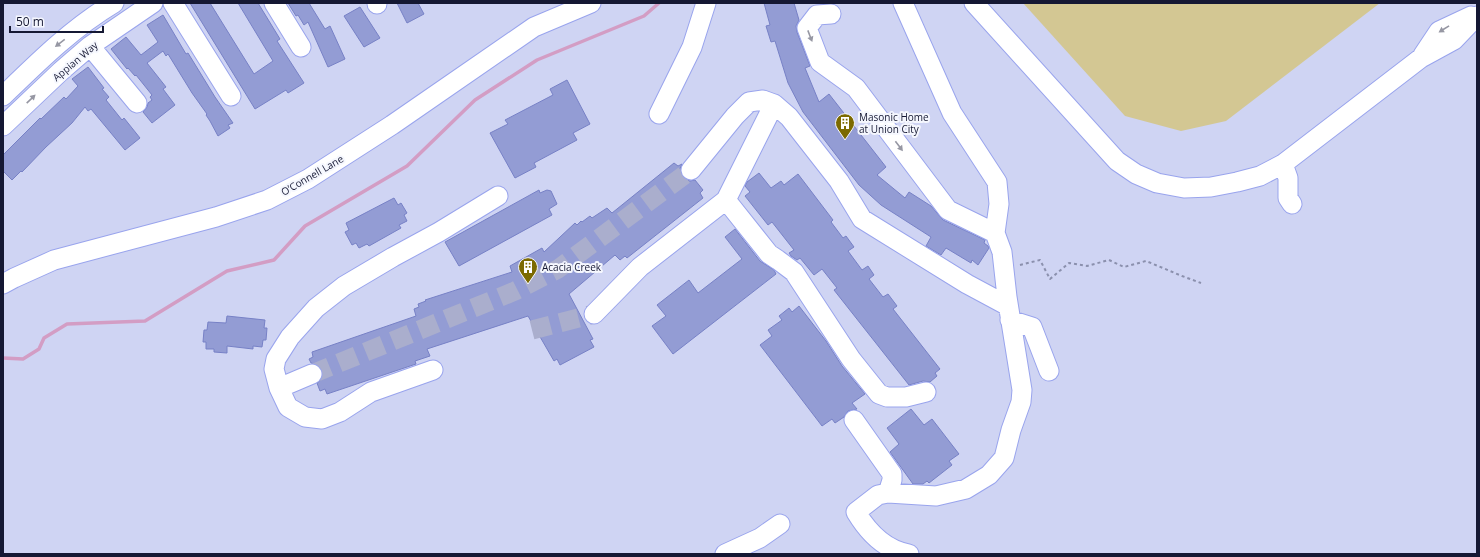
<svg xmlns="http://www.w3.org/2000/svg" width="1480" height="557" font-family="'Open Sans',sans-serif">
	<rect width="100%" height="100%" fill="#cfd4f3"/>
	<path fill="#d3c793" d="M 1023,3 L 1380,3 L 1226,121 L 1181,131 L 1125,116 Z"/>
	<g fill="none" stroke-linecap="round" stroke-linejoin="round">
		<path stroke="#d39dc4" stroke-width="3.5" d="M 3,358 L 23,359 L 39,349 L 44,338 L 67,324 L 145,321 L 227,271 L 274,260 L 305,226 L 407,166 L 475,100 L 537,60 L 644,16 L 659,3"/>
	</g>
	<path fill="#939cd4" stroke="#7781c6" d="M 190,3 L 210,3 L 254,74 L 273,61 L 238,3 L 258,3 L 280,39 L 277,41 L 304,83 L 288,93 L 286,90 L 255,109 Z
		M 288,3 L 309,3 L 325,29 L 330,26 L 345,59 L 328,67 L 308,22 L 304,25 L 298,15 L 296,16 Z
		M 397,3 L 418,3 L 424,14 L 407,23 Z
		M 764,3 L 794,3 L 799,20 L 796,26 L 797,32 L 810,66 L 805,68 L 819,102 L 829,94 L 886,167 L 877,175 L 905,198 L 909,192 L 931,206 L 943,220 L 985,240 L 984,243 L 988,246 L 989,248 L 978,265 L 972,260 L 971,263 L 946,248 L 941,255 L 926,246 L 931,237 L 881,205 L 859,185 L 803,112 L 788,83 L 775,41 L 771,42 L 766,26 L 770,25 Z
		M 360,7 L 380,38 L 364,47 L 344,16 Z
		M 163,15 L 186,54 L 188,53 L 215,97 L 233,123 L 228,125 L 230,128 L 218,136 L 210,121 L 206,115 L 207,114 L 192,93 L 168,54 L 166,56 L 163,51 L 147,63 L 166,87 L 163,89 L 175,105 L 152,123 L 143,112 L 147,107 L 148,103 L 152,100 L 150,97 L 152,95 L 136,75 L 135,76 L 128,68 L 127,69 L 111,49 L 126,37 L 141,55 L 158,42 L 147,25 Z
		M 88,67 L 104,88 L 102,89 L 109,97 L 106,100 L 122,120 L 124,118 L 140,138 L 125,150 L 91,109 L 88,111 L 85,107 L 72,123 L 46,147 L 22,172 L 21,171 L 12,180 L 3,171 L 3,155 L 40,118 L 41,119 L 64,97 L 66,99 L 78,86 L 72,79 Z
		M 567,80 L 590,124 L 573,133 L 577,140 L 534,163 L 536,167 L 515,178 L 490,133 L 508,124 L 505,120 L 553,95 L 550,89 Z
		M 674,163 L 678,166 L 682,164 L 680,169 L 681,174 L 684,179 L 690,181 L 695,180 L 703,190 L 700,193 L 703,198 L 627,258 L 625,256 L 620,260 L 615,255 L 569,294 L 593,339 L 590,340 L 594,347 L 560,365 L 557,359 L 554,361 L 528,316 L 427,349 L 430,356 L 415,361 L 416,364 L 327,394 L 325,389 L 320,391 L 317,383 L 321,380 L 323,376 L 322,370 L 318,365 L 311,363 L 309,359 L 313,357 L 312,352 L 416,316 L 414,309 L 419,307 L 418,304 L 426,301 L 425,300 L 512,272 L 510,266 L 542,248 L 544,252 L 575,223 L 577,225 L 581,221 L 582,222 L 590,216 L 592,218 L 607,208 L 612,213 Z
		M 759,173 L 771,188 L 781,181 L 784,185 L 798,174 L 833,220 L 831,222 L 843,238 L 846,236 L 854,247 L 848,251 L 862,270 L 868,266 L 874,275 L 869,279 L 883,297 L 888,294 L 897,306 L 893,309 L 940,369 L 935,373 L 937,376 L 930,382 L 923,381 L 909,385 L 834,290 L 837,288 L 822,269 L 814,275 L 800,258 L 797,260 L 791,256 L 789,253 L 794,250 L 772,222 L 768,225 L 745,196 L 750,192 L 745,186 L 747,182 Z
		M 539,190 L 540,193 L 547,190 L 551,191 L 557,204 L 549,209 L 552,215 L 459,266 L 445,242 Z
		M 394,198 L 398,205 L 401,203 L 407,213 L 404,215 L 407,221 L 399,225 L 401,228 L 369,246 L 367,244 L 359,248 L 356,243 L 352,245 L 345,232 L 349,230 L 346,223 Z
		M 735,229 L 760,261 L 774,270 L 776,274 L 673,354 L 652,326 L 666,316 L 657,305 L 689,280 L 698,293 L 742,259 L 725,237 Z
		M 799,306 L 826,341 L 842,366 L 865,394 L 852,403 L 857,409 L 848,411 L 844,417 L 835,423 L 832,419 L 822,426 L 760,345 L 772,336 L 768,330 L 782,320 L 779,316 L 789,308 L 792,312 Z
		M 227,316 L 265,320 L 264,328 L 267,328 L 266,340 L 263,340 L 262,347 L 253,346 L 253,349 L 227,346 L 227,353 L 214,352 L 214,349 L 206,349 L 206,342 L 203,342 L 204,330 L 207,330 L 208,322 L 226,323 Z
		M 911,409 L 924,425 L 932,419 L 959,454 L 949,461 L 952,465 L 929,483 L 927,481 L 923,484 L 913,484 L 890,452 L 899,444 L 887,428 Z"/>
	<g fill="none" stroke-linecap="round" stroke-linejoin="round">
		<path stroke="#aaaecd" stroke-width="19" stroke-dasharray="19 10" stroke-linecap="butt" d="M 532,330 L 594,314
			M 312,374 L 515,291 L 558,269 L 691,170"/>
		<g stroke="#99a4ed" stroke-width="21">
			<path id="minor" d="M 173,3 L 231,96
				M 274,3 L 301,47
				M 377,3 L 377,4
				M 903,3 L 952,113 L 997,182 L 999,204 L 995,233
				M 974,3 L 1117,161 L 1136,174 L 1157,183 L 1184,188 L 1211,187 L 1237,182 L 1260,176 L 1283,164 L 1421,58 L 1454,40 L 1477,16
				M 831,14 L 817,15 L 807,28 L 820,62 L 856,88 L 948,210 L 995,233 L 1002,252 L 1007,297 L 1022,390 L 1021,402 L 1011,430 L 1004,458 L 989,475 L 966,489 L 936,496 L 888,493 L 878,495 L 856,512 C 868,532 885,550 909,554
				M 90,46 L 137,103
				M 1423,55 L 1439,31 L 1471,16
				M 3,96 C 37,63 72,28 114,3
				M 774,104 L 726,200 L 769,254 L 778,260 L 794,272 L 851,359 L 879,394 L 887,397 L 906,397 L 926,392
				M 659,114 L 692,47 L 706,3
				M 3,126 L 61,71 L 90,46 L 153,3
				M 1283,164 L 1288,178 L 1288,198 L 1292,204
				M 691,170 L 735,116 L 749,102 L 763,100 L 774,104 L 789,117 L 839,181 L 862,219 L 967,284 L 1008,306
				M 3,284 L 14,278 L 54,260 L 216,217 L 267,200 L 308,179 L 392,125 L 534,27 L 591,3
				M 594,314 L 640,267 L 726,200
				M 1010,320 L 1032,327 L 1049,371
				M 433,370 L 371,392 L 340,412 L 322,419 L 305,417 L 288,407 L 279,388 L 274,369 L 276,359 L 290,337 L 316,308 L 344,286 L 393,257 L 439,232 L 498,196
				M 279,388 L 312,374
				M 854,420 L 892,474 L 892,480 L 888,493
				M 725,554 L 760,538 L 780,524"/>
		</g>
		<path stroke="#8b90ad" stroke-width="2" stroke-dasharray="3 3" stroke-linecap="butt" d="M 1020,265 L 1040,260 L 1050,279 L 1069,263 L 1087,266 L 1109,260 L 1124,267 L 1146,261 L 1182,276 L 1201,283"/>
		<use href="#minor" stroke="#fff" stroke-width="19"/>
	</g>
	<defs><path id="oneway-solid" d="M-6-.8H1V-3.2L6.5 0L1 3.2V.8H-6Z"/></defs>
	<g fill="#9697a3">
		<use href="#oneway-solid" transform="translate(1444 29) rotate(148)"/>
		<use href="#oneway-solid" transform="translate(810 36) rotate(69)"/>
		<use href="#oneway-solid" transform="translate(60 43) rotate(142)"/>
		<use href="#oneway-solid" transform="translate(31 99) rotate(-44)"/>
		<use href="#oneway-solid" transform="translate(899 146) rotate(53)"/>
	</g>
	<defs>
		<g id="building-pin" transform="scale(1)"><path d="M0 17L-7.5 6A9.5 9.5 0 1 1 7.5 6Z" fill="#7c6a01" stroke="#f5f7fe"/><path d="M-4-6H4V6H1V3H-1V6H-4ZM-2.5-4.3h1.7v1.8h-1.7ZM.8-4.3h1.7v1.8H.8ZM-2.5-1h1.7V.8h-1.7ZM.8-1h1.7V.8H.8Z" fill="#fff"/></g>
	</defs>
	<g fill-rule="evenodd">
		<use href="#building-pin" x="845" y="123"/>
		<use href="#building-pin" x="528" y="267"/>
	</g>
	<g text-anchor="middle" stroke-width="4" stroke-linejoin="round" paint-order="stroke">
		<g font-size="10" fill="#151833" stroke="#f5f7fe">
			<text transform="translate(75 61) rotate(-40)" y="4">Appian Way</text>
			<text transform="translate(312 175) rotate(-30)" y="4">O’Connell Lane</text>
		</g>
		<g font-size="10" fill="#151833" stroke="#f5f7fe" text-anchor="start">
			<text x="859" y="121">Masonic Home<tspan x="859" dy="12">at Union City</tspan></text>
			<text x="542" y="271">Acacia Creek</text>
		</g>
	</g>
	<rect width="1480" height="557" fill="none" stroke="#151833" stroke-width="8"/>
	<path d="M10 26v6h93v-6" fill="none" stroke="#151833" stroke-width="2"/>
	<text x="16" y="26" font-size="12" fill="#151833" stroke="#f5f7fe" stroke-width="3" paint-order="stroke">50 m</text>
</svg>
